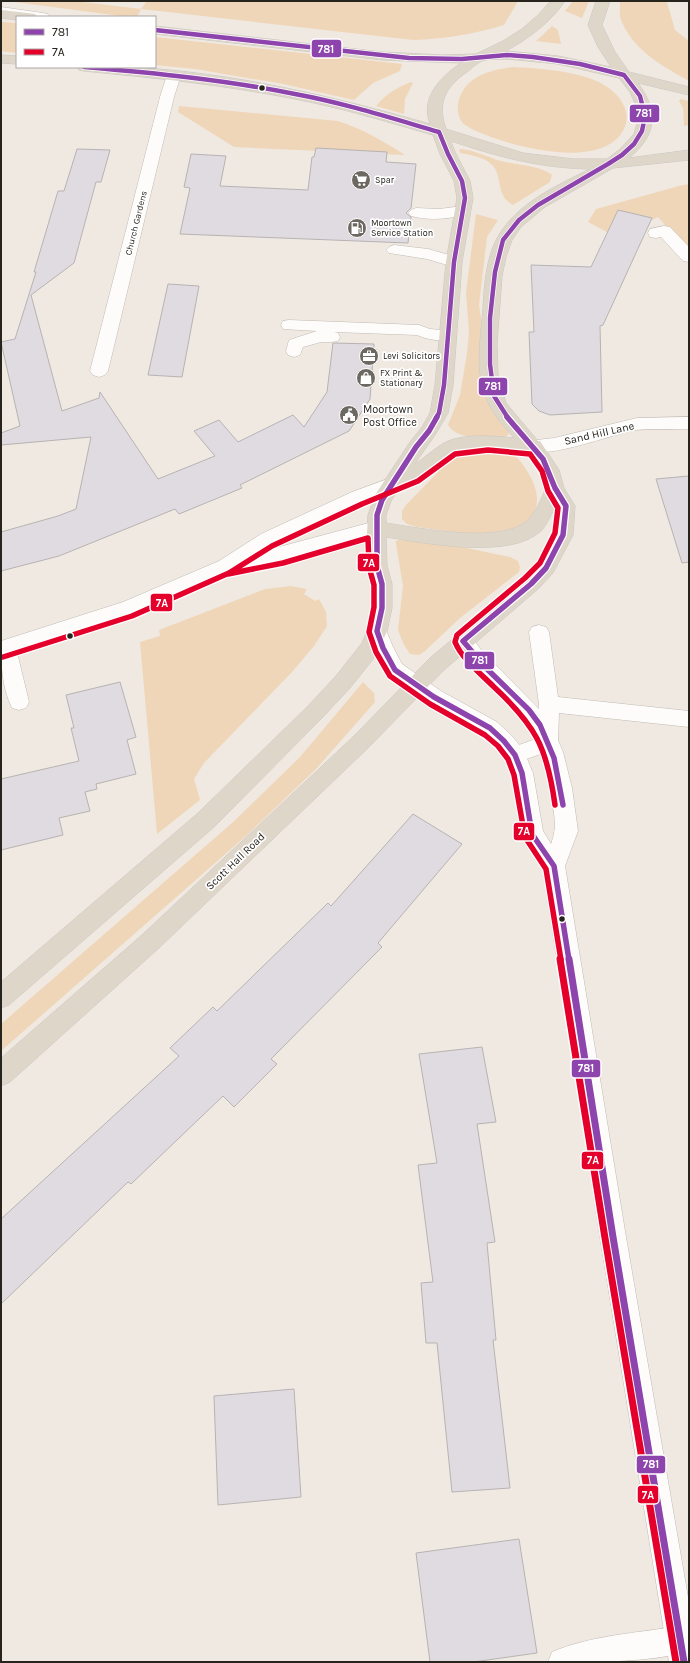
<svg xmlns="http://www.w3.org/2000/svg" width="690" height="1663" font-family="Karla,sans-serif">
	<rect width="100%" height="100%" fill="#f0e9e1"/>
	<path fill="#efd6b8" d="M 7,1 L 75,1 L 141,9 L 147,1 L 518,1 L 504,25 C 474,34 445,39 413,40 L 141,9 L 137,17 L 128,17 Z
		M 573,1 L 589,1 L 582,18 L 565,11 Z
		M 620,1 L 667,2 L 675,30 L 689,41 L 689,81 C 662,66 633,50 621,20 C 619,15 620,7 620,1 Z
		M 1,22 L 17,23 L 17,53 L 1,51 Z
		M 552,26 L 558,30 L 561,44 L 536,41 Z
		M 155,37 L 402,64 L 400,71 L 373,83 L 354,100 L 283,84 L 195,69 L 155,65 Z
		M 513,67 C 546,69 609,71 624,106 C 628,114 627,122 624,129 C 604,169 523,149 491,137 C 482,133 471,130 464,124 C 459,120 457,111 458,104 C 463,77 488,70 513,67 Z
		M 411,82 L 413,83 L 405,99 L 404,114 L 376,106 C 386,94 396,88 411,82 Z
		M 681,99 L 689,101 L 689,125 L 684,126 L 683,108 L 679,101 Z
		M 179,106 L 338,121 C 363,129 383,141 405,155 L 234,147 L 178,112 Z
		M 461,149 C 474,150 487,157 501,161 C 517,165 539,165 552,175 L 550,182 L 513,205 C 495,196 503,175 492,165 C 485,157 470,155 460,153 L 459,150 Z
		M 689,184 L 689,253 L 658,217 L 631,230 L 607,232 L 588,222 L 596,209 L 679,186 Z
		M 476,214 L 498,220 L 487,237 L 479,305 L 496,415 L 501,423 L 509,432 L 508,435 L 505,437 C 489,438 458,441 448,425 L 460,395 L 467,353 L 469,332 L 466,293 Z
		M 486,450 C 495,451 505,451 513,455 C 519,458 524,466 527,471 C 545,498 539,524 506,533 C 485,538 440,530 417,527 L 407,524 L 402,519 L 402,511 L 406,505 L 444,466 L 463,453 Z
		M 399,540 L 438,542 L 510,557 L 518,561 L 520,567 L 519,572 L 460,618 L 425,651 L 419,655 L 410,654 L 403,643 L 398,630 L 403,586 L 396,544 L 396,541 Z
		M 291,586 L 307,589 L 304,594 L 315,601 L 319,599 L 326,612 L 327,626 L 314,646 L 292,672 L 204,763 L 194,779 L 200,800 L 157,834 L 140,642 L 160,636 L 159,630 L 265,589 Z
		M 363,682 L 374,693 L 375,702 L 316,769 L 247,835 L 1,1051 L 1,1024 L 232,823 L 300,757 Z"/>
	<path fill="#e0dbe0" stroke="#b7b3b3" d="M 316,148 L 387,152 L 386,162 L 416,164 L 411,208 L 406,213 L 411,217 L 408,243 L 180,234 L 190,188 L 184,187 L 191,154 L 226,156 L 220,186 L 308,190 L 312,157 L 314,157 Z
		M 77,149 L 110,150 L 101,182 L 96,182 L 74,263 L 31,295 L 62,411 L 99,398 L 100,392 L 158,479 L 215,456 L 194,431 L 219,420 L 238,442 L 293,415 L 304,427 L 327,392 L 333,343 L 374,344 L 370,399 L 349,431 L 240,485 L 242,488 L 179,514 L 175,509 L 59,556 L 1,571 L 1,532 L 58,516 L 76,509 L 91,437 L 1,445 L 1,433 L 20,426 L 1,342 L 15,339 L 36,272 L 34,272 L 58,191 L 64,191 Z
		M 618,210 L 652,218 L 603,325 L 600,326 L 602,412 L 550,415 L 539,411 L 532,404 L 529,332 L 534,332 L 531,265 L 591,267 Z
		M 168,284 L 199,286 L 182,377 L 148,375 Z
		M 689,476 L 689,562 L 682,563 L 656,479 Z
		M 120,682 L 136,737 L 127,740 L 136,774 L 96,784 L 97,789 L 85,792 L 90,811 L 59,818 L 63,835 L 1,850 L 1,779 L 79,761 L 71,728 L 74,728 L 66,695 Z
		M 413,814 L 462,844 L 378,943 L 382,947 L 271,1059 L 277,1064 L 234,1107 L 223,1096 L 131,1184 L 128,1182 L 1,1304 L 1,1219 L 179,1056 L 170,1048 L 213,1007 L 217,1011 L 328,903 L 331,906 Z
		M 482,1047 L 496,1122 L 477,1124 L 495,1242 L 487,1243 L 496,1340 L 493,1340 L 510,1488 L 452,1492 L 437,1343 L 426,1343 L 421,1283 L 433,1282 L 418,1165 L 437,1163 L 419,1054 Z
		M 294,1389 L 301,1497 L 218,1505 L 214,1396 Z
		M 519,1539 L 537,1653 L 473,1662 L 430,1662 L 416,1553 Z"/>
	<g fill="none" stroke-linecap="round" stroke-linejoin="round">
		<g stroke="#c0bbb4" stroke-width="1">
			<path id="service" d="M 463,206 L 468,208 L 471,211 L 468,214 C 451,219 429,221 411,216 L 408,213 L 411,210 L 416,208 L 439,209 Z
				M 394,245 L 428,249 L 460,258 L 462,262 L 460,266 L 454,267 L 427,259 L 389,253 L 386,250 L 389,247 Z
				M 289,320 L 419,325 L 430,329 L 454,331 L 456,335 L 454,339 C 442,342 428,340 417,335 L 334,332 L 338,333 L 340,337 L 338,341 L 332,342 L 321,342 L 303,347 L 300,355 L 294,357 L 288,355 L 286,351 L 289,340 L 317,331 L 283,329 L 281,325 L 283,321 Z
				M 539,625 L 546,627 L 549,632 L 558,697 L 689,711 L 689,727 L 559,713 L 558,743 L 555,749 L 515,763 L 508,761 L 505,755 L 508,749 L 538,738 L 539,704 L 529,632 L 532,627 Z
				M 6,640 L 13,643 L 16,648 L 29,702 L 26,708 L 19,710 L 12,708 C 2,688 1,664 1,642 Z
				M 680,1626 L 689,1629 L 689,1651 C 650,1663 590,1662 548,1662 L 552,1652 C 592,1635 638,1633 680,1626 Z"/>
		</g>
		<g stroke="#c0bbb4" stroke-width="1">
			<path id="minor" d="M 1,7 L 43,13 L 48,14 L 50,17 L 17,17 L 1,15 Z
				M 174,71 L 179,72 L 181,75 L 174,97 L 108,371 L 105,375 L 99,377 L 93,375 L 90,371 L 160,97 L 167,75 L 169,72 Z
				M 664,226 L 670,227 L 689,247 L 689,262 L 683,261 L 661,237 L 656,238 L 650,237 L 648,233 L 650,229 Z
				M 689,417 L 689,429 C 672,430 653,428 636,430 C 609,435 552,458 528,451 L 525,446 L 528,441 L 554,438 L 637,418 Z"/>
		</g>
		<g stroke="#c0bbb4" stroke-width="1">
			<path id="tertiary" d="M 377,623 L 384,625 L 393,647 L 402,664 L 441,691 L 497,722 L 511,735 L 523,749 L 533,773 L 543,831 L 551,844 C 558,826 554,815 551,796 C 548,770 541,744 526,722 C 505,694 470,673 453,641 L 456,635 L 463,633 L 470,635 L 482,651 L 539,709 L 555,733 L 563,752 L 572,788 L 578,831 L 565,866 L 626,1237 L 689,1603 L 689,1662 L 669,1662 L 600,1237 L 543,869 L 521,834 L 511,773 L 506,759 L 497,747 L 483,734 L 427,703 L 388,676 L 373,648 L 367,631 L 370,625 Z"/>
		</g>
		<g stroke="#c0bbb4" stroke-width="1">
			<path id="secondary" d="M 393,477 L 400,479 L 402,484 L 400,489 L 366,502 L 275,544 L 264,551 L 376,521 L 383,523 L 386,528 L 383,533 L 281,562 L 237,571 L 234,570 L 137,613 L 1,657 L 1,641 L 123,602 L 219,561 L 261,534 L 352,492 Z"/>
		</g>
		<g stroke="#cac7c3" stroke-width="1">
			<path id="trunk" d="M 551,1 L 565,1 C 550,23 529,38 506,51 L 558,56 L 611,67 L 598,47 L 588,25 L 596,1 L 610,1 L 602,25 L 615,52 L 629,72 L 689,87 L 689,95 L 638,83 C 659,112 657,135 629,158 L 689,150 L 689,160 L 613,168 L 545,207 L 521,227 L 512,240 L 506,257 L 502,276 L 497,344 L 498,375 L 506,403 L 538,441 L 540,441 L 559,470 L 564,488 L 575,506 L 573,535 L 553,573 L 538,589 L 444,670 L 368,748 L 159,948 L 10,1082 L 1,1086 L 1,1058 L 143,934 L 354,736 L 430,658 L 524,579 L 539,563 L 548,548 L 553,535 L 557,506 C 551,512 548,524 541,531 C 510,560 425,543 386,537 L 387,566 L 392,584 L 392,608 L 387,631 L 378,653 L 350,688 L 321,719 L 214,827 L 9,1005 L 1,1008 L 1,982 L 198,813 L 307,707 L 336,676 L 362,643 L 367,631 L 372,608 L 372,584 L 367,566 L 366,552 L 368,515 L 375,495 L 410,442 L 422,427 L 430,413 L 435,385 L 446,262 L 457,198 L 454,181 L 440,154 L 433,135 C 388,122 342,108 295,99 C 225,85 155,78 84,71 L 79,70 L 77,67 C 94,67 111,66 128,67 C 230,72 332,96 430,124 C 420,98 440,77 461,63 L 382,60 L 155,34 L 155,26 L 382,52 L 442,55 L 476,54 L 503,41 L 522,29 L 538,15 ZM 507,59 L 558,64 L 619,78 L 630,92 L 636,106 L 637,123 L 634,134 L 619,150 L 607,159 L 573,159 L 523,153 L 446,129 C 437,103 445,87 467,72 C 472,68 477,63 482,61 C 489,58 500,60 507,59 ZM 451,141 C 499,157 539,168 590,169 C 560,184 526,199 505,226 C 498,235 493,245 490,256 C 485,273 484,290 483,308 C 481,336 475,368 485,395 C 491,412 503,425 514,438 C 495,436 462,433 444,443 C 434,449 424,458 414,465 L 435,435 L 448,413 L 453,385 L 462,262 L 473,198 L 470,181 L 456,154 ZM 488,448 L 527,452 L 540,471 L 546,488 C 541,499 536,512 528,520 C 503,545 419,528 386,523 L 386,515 L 391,501 L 399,488 L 421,479 L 457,452 Z
				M 1,10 L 35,14 L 37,17 L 17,17 L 17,20 L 1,18 Z
				M 1,55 L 17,56 L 17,64 L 1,63 Z"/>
		</g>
		<use href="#service" fill="#fdfcfa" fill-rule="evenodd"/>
		<use href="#minor" fill="#fdfcfa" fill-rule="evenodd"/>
		<use href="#tertiary" fill="#fdfcfa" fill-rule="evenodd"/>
		<use href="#secondary" fill="#fdfcfa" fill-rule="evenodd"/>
		<use href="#trunk" fill="#ded6c9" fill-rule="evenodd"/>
		<g stroke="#fff" stroke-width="6">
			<path id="bus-1-far2" d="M 155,30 L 409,58 L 462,59 L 507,55 L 533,57 L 580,64 L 624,75 L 640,96 L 645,116 L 642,131 L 634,144 L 622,155 L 608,164 L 538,205 L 519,220 L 503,240 L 495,272 L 490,318 L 490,364 L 494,396 L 508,418
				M 84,67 C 155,73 225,80 295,94 C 344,103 391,118 439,132 L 448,154 L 462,181 L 465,198 L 454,262 L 444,385 L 439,413 L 436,418"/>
		</g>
		<g stroke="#fff" stroke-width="8">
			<path id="bus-1-far1" d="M 437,417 L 429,431 L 416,447 L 382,500 L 377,515 L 377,566 L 382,584 L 382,608 L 377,631 L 383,648 L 395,670 L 434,697 L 490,728 L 504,741 L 515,755 L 522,773 L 532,834 L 554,866 L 569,960
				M 507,417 L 543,459 L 555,488 L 566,506 L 563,535 L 546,568 L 531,584 L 463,641 L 487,669 L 529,710 L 540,725 L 554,758 L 563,805"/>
		</g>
		<g stroke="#fff" stroke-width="10">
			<path id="bus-1" d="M 569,959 L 613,1237 L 684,1662"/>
		</g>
		<g stroke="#fff" stroke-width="8">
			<path id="bus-2-far1" d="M 228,574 L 283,563 L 368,538 L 369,567 L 374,585 L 374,607 L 369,632 L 376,652 L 390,676 L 430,704 L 485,735 L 498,746 L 508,759 L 514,775 L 525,837 L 546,869 L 561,960
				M 3,657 L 132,616 L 229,573 L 272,546 L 362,504 L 418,481 L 455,454 L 488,450 L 530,454 L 542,471 L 548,491 L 558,508 L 555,533 L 540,563 L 525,578 L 457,635 L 455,642 C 462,659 480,673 493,686 C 536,726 547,747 555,805"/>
		</g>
		<g stroke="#fff" stroke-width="10">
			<path id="bus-2" d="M 560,959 L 605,1238 L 676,1662"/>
		</g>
		<use href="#bus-1-far2" stroke="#8e44ad" stroke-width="4.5"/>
		<use href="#bus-1-far1" stroke="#8e44ad" stroke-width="5.5"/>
		<use href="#bus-1" stroke="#8e44ad" stroke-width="7"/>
		<use href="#bus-2-far1" stroke="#e4002b" stroke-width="5.5"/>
		<use href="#bus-2" stroke="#e4002b" stroke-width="7"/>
	</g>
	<defs>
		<g id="supermarket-disc" transform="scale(1)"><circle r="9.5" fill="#6d6862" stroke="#fff"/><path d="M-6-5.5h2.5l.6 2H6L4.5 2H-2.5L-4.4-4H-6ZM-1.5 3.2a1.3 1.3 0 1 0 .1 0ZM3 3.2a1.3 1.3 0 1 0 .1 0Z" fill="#fff"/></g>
		<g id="fuel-disc" transform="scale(1)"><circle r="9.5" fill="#6d6862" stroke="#fff"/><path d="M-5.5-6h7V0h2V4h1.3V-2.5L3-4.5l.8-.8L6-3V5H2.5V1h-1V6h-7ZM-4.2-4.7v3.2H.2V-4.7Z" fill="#fff"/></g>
		<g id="office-disc" transform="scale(1)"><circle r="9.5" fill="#6d6862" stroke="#fff"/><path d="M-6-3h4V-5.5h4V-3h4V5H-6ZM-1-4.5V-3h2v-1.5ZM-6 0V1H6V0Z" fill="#fff"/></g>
		<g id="shop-disc" transform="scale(1)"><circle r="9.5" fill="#6d6862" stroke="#fff"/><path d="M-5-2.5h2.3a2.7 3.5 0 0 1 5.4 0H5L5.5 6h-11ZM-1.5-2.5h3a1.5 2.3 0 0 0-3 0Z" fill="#fff"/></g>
		<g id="civic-disc" transform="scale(1)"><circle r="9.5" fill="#6d6862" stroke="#fff"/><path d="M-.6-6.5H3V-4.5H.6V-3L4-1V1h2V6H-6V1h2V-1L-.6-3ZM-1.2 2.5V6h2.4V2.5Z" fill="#fff"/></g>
	</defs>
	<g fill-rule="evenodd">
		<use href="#supermarket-disc" x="361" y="180"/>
		<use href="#fuel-disc" x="357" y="228"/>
		<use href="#office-disc" x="369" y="356"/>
		<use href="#shop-disc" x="366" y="378"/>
		<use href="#civic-disc" x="349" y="415"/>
	</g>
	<g fill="#27231d" stroke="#fff" stroke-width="1.5">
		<circle cx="262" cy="88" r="3.5"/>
		<circle cx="70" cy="636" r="3.5"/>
		<circle cx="562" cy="919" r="3.5"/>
	</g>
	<g text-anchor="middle" stroke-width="3.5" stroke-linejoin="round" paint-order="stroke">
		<g font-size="9" fill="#27231d" stroke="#fff" text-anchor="start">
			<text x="375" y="183">Spar</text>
			<text x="371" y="226">Moortown<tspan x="371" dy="10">Service Station</tspan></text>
			<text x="383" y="359">Levi Solicitors</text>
			<text x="380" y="376">FX Print &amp;<tspan x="380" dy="10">Stationary</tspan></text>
		</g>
		<g font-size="9" fill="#27231d" stroke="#fff">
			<text transform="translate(136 223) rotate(-76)" y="3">Church Gardens</text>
		</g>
		<g font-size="11" fill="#27231d" stroke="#fff" text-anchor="start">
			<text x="363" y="413">Moortown<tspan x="363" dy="13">Post Office</tspan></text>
		</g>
		<g font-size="11" fill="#27231d" stroke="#fff">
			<text transform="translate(599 433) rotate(-13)" y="4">Sand Hill Lane</text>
			<text transform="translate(235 861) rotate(-44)" y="4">Scott Hall Road</text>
		</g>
	</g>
	<g stroke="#fff" stroke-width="1.5">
		<rect x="311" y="39" width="31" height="19" rx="4" fill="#8e44ad"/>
		<rect x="629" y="104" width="31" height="19" rx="4" fill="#8e44ad"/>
		<rect x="478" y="377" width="30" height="19" rx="4" fill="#8e44ad"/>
		<rect x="357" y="553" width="23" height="19" rx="4" fill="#e4002b"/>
		<rect x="150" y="593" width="23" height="19" rx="4" fill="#e4002b"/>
		<rect x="464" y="651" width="31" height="19" rx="4" fill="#8e44ad"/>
		<rect x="513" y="822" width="22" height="19" rx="4" fill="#e4002b"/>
		<rect x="571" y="1059" width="30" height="19" rx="4" fill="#8e44ad"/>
		<rect x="581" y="1151" width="23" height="19" rx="4" fill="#e4002b"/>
		<rect x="636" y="1455" width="30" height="19" rx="4" fill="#8e44ad"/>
		<rect x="637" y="1485" width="22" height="19" rx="4" fill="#e4002b"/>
	</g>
	<g font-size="11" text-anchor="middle" font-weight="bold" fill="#fff">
		<text x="326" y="53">781</text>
		<text x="644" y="117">781</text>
		<text x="493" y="390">781</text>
		<text x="369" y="567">7A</text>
		<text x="162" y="607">7A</text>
		<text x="480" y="664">781</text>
		<text x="524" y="835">7A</text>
		<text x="586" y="1072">781</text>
		<text x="593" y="1164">7A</text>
		<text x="651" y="1468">781</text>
		<text x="648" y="1499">7A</text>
	</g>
	<rect width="690" height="1663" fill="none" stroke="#27231d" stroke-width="4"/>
	<rect x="16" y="16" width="140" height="52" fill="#ffffff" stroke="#a9a7a5"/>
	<rect x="24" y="29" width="20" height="6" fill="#8e44ad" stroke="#a9a7a5"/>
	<text x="52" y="36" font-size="12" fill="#27231d">781</text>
	<rect x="24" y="49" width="20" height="6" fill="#e4002b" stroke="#a9a7a5"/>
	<text x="52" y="56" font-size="12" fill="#27231d">7A</text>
</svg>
